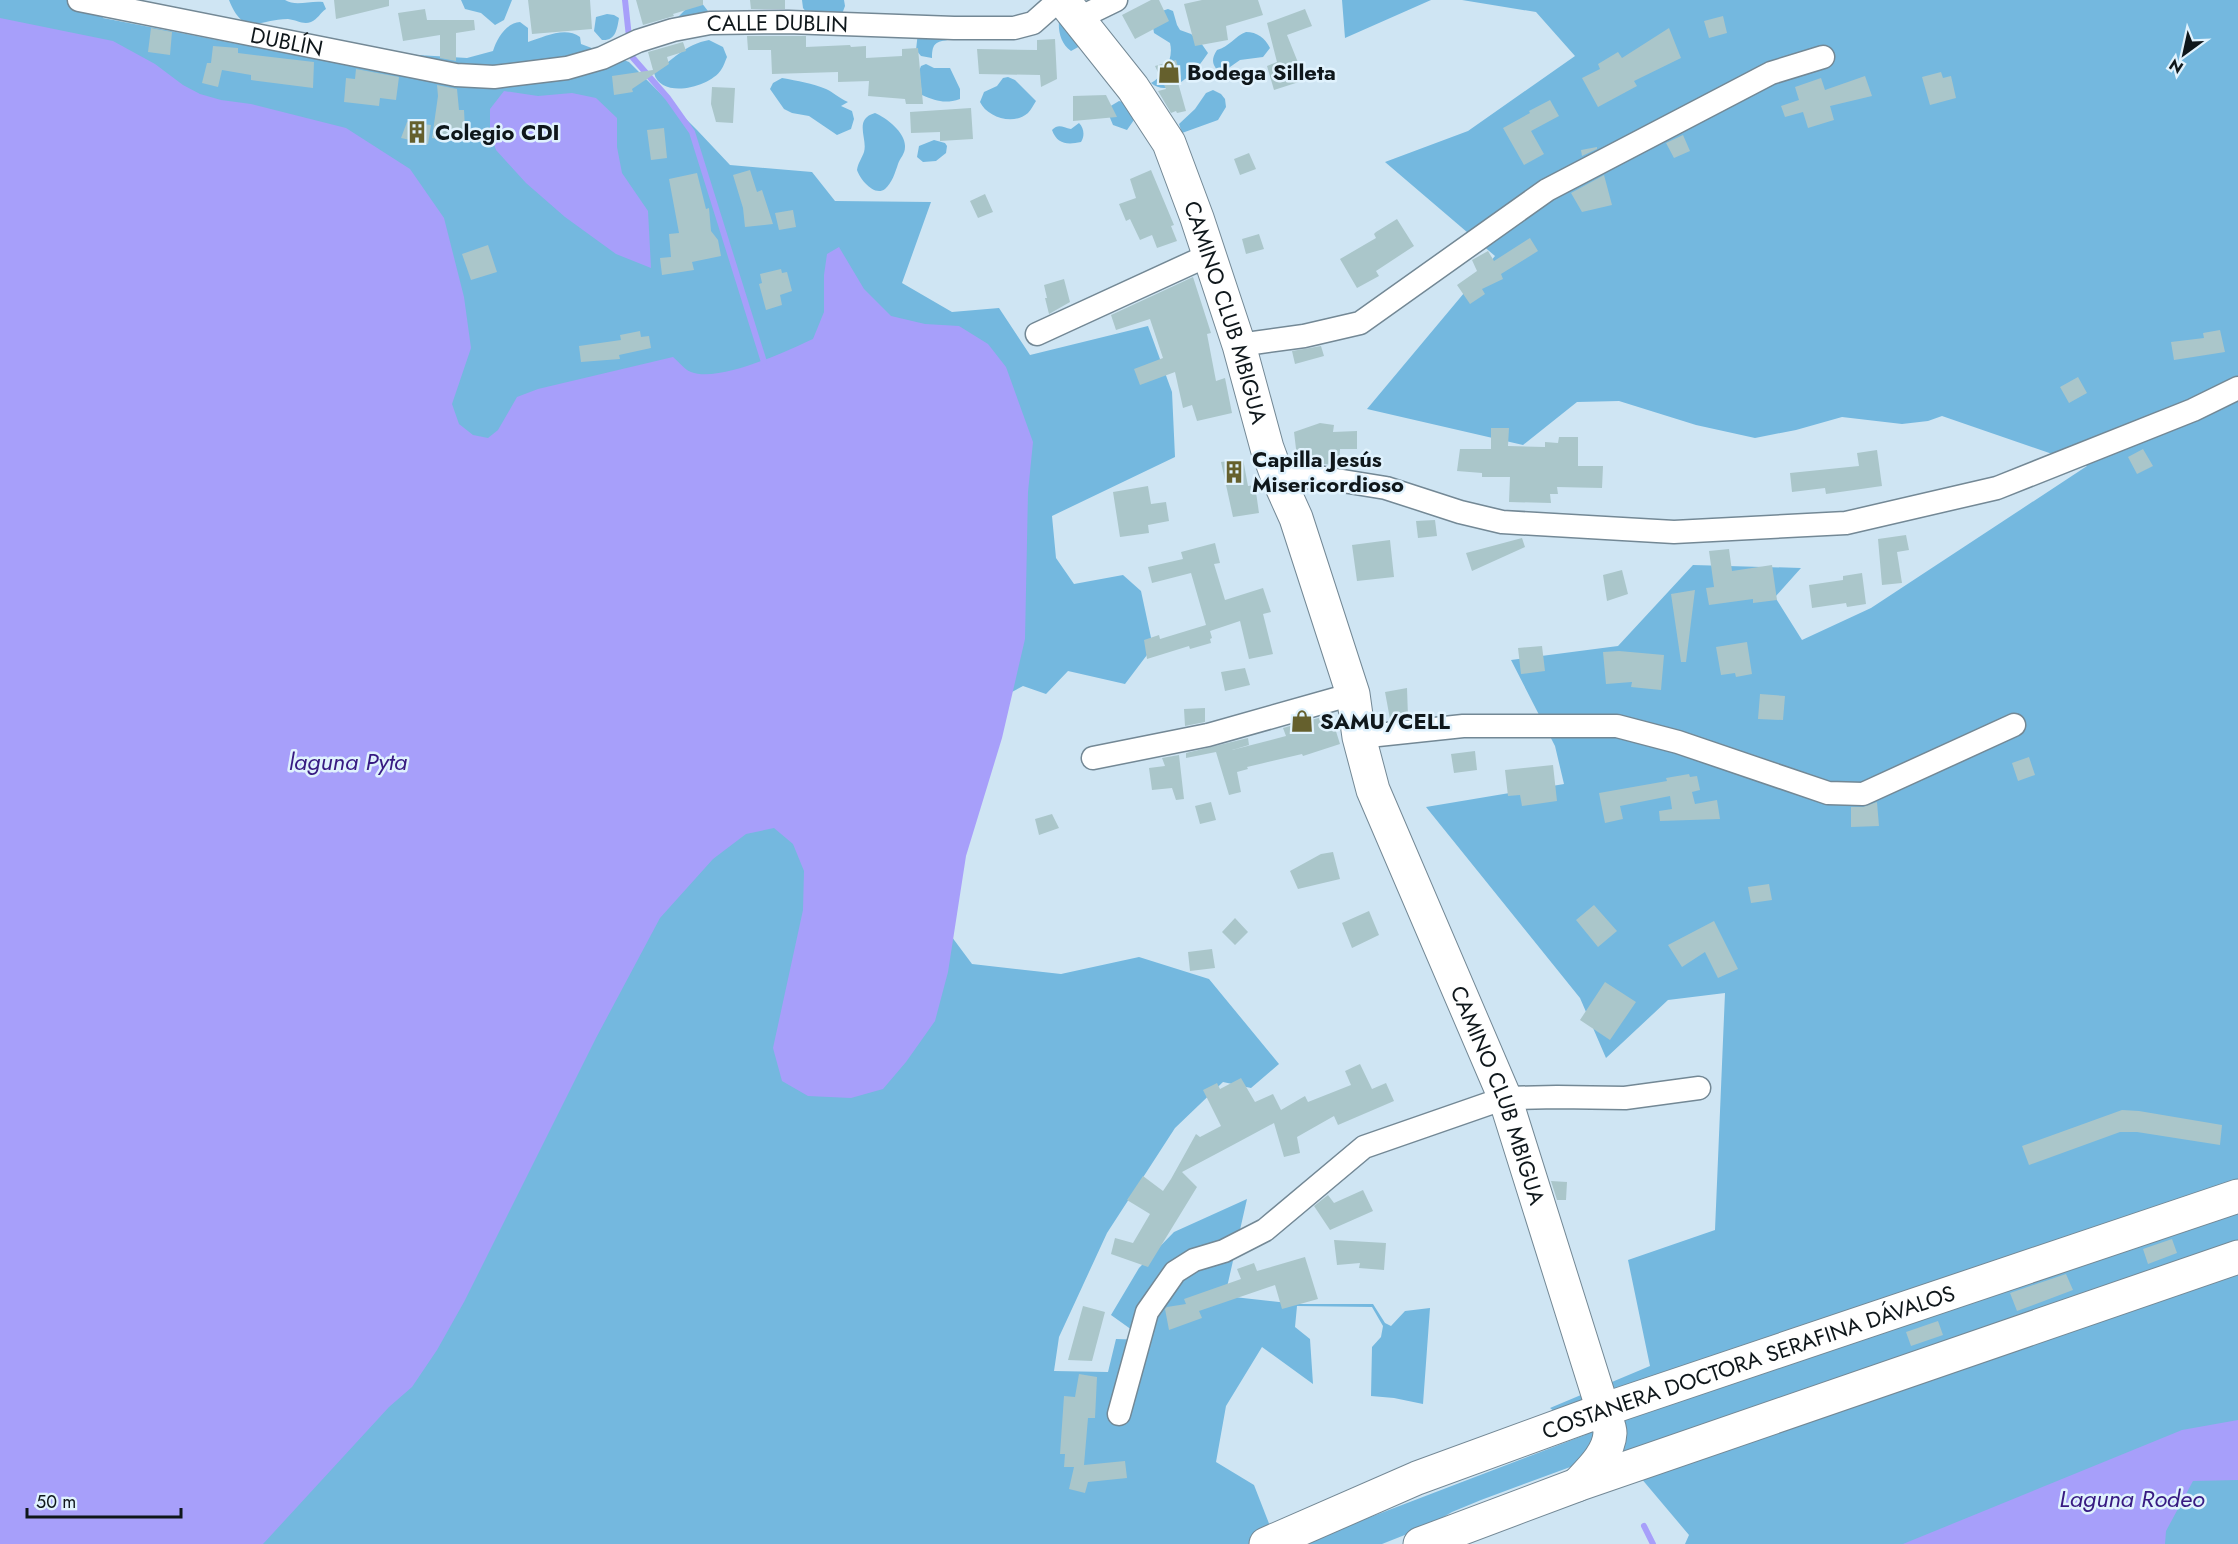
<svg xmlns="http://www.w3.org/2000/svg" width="2238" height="1544" font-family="Jost,sans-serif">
	<rect width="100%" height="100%" fill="#cfe5f3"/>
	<path fill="#74b8df" d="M 0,0 L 97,0 L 103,18 L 238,44 L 467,58 L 493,51 C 497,38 506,23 520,22 L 528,28 L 528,42 C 544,37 565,26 580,37 L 581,44 L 629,62 L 697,130 L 730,165 L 812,172 L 835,201 L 931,202 L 902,283 L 952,312 L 999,308 L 1030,355 L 1148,326 L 1172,392 L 1175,457 L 1052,516 L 1056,558 L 1074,584 L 1123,575 L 1141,591 L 1153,647 L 1125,684 L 1068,671 L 1046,694 L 1023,686 L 997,700 L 943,925 L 972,964 L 1061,974 L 1139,957 L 1209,979 L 1279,1064 L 1251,1088 L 1223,1082 L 1175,1128 L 1107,1233 L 1059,1337 L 1054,1371 L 1108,1372 L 1116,1339 L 1146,1340 L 1111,1315 L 1139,1268 L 1174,1232 L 1247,1199 L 1225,1296 L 1297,1304 L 1373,1304 L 1385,1323 L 1391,1326 L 1405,1311 L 1430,1308 L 1423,1404 L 1394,1398 L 1371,1396 L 1372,1347 L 1381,1337 L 1383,1326 L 1372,1307 L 1297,1306 L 1295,1327 L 1310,1339 L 1313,1384 L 1262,1347 L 1226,1406 L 1216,1462 L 1254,1485 L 1277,1544 L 0,1544 Z
		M 229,0 L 285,0 C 296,7 311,0 323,2 L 326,9 C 320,13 318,19 311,22 C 303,25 297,20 288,19 C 259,19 244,38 229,0 Z
		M 461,0 L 512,0 L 504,20 L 495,25 L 481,13 L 465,9 Z
		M 802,0 L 844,0 L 845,6 L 842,14 L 807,13 L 803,8 Z
		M 1342,0 L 1431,0 L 1345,38 Z
		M 1462,0 L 2238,0 L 2238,1544 L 1685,1544 L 1689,1535 L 1635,1471 L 1573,1466 L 1481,1500 L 1452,1512 L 1430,1525 L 1382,1544 L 1300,1544 L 1585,1435 L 1550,1408 L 1650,1366 L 1628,1260 L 1715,1230 L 1725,993 L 1668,1000 L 1606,1058 L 1580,998 L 1426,807 L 1564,784 L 1555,746 L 1511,660 L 1618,646 L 1693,565 L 1801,568 L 1775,597 L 1802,640 L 1871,608 L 2087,466 L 1942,416 L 1928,421 L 1902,424 L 1842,417 L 1796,430 L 1755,438 L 1696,425 L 1619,401 L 1577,402 L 1523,445 L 1367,409 L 1495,256 L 1385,162 L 1468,131 L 1575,56 L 1536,12 Z
		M 701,2 L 711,15 L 676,19 L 687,8 Z
		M 1168,9 L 1173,11 L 1177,25 L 1180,30 L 1191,34 L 1201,43 L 1208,53 C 1197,70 1171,100 1151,83 C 1164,76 1174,59 1170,43 L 1154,33 L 1153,27 L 1162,11 Z
		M 607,14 L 614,15 L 619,18 C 617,29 616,41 602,40 L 594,31 L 596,17 Z
		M 1059,20 L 1082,45 L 1071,51 C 1061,44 1058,32 1059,20 Z
		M 918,32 L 955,33 L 953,39 C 937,42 932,41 932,58 L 921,56 L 916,50 Z
		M 1246,32 C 1257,32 1265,38 1270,48 L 1263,57 L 1240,60 L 1220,74 C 1213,65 1210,61 1217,50 C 1229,47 1235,36 1246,32 Z
		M 709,40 L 723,47 L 727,57 C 725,61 724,66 721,70 C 710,87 661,100 654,73 C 672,60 686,44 709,40 Z
		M 926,64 L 934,68 L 950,68 L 960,89 L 960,99 C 945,104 936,101 922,95 L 919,71 L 921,66 Z
		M 1008,77 L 1015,80 L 1036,101 C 1034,104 1031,110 1028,113 C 1013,126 987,117 980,102 L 984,92 L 997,86 L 1003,78 Z
		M 782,78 C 798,81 812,83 826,89 C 833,92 839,98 848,102 L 841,106 L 852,111 L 854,119 L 851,129 L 837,135 L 809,116 L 792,113 L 784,109 L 770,89 L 773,83 Z
		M 1213,90 L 1221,94 L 1225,99 L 1226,107 L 1218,120 L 1182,133 L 1179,124 L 1195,109 L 1206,93 Z
		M 1119,101 L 1123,102 L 1136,117 L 1127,130 L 1113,125 L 1108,113 L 1109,107 Z
		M 875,113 C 887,118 906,133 905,147 C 905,154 900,158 898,164 C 895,173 892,183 885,189 C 874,197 860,179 857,170 C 858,163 862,158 864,152 C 868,139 853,119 875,113 Z
		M 1079,123 C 1084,128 1085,136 1081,142 C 1067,145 1057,144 1052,130 C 1059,123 1063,128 1071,129 Z
		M 934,140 L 945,143 L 947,146 L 946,153 L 936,161 L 923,162 L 917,157 L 919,146 Z"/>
	<path fill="#a79ffa" d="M 0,18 L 113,41 L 155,64 L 183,85 L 200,94 L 221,100 L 251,104 L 346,128 L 410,169 L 444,218 L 464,297 L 471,348 L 452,404 L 459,424 L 473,435 L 488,438 L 498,430 L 517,397 L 538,389 L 673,357 C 678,361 685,370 691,372 C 719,383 787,351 813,339 L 824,312 L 824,275 L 827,254 L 839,247 L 864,289 L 891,316 L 925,324 L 959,326 L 988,344 L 1006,367 L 1033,442 L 1028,492 L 1025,639 L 1002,738 L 966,856 L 948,972 L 935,1021 L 906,1062 L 883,1089 L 851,1098 L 808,1096 L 782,1081 L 773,1048 L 803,910 L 804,871 L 793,844 L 774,828 L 746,834 L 713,859 L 660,918 L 596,1038 L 464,1302 L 437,1350 L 412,1387 L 389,1407 L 263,1544 L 0,1544 Z
		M 504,91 L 538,96 L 572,93 L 596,98 L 617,118 L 617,147 L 622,173 L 648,211 L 651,268 L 616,254 L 565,217 L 526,183 L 496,150 L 490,133 L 490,109 Z
		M 2238,1420 L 2238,1480 L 2193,1481 L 2166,1531 L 2165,1544 L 1903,1544 L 2182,1430 Z"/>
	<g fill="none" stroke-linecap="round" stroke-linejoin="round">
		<path stroke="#a79ffa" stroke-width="6" d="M 625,0 L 629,37
			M 633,58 L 668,98 L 692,132 L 764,362
			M 1644,1526 L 1653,1544"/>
	</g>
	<path fill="#aac6ca" d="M 334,0 L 389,0 L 389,6 L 336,19 Z
		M 528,0 L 590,0 L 592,29 L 532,34 Z
		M 636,0 L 703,0 L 703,5 L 673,14 L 674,16 L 643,25 Z
		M 750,0 L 785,0 L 785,9 L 751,9 Z
		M 1151,0 L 1159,0 L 1169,21 L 1135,39 L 1122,15 Z
		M 1202,0 L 1258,0 L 1263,15 L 1226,26 L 1228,40 L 1195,46 L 1184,4 Z
		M 425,9 L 427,20 L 474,20 L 475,30 L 456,33 L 456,61 L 440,58 L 440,35 L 403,41 L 398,13 Z
		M 1305,9 L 1312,26 L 1287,35 L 1305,80 L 1274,90 L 1267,66 L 1277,62 L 1267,23 Z
		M 1723,16 L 1727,33 L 1709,38 L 1704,21 Z
		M 151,28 L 172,32 L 170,55 L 148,52 Z
		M 1669,28 L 1681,58 L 1634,81 L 1637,86 L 1598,107 L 1582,78 L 1600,69 L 1598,64 L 1618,52 L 1622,58 Z
		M 747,36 L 806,36 L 806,47 L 850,45 L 851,47 L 866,46 L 866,58 L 902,56 L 902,49 L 918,48 L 923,104 L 906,104 L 905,99 L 868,96 L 869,81 L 838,82 L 838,72 L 772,74 L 771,50 L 748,50 Z
		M 1055,39 L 1057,79 L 1041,87 L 1040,75 L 979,74 L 977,49 L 1037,50 L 1037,40 Z
		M 683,42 L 686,51 L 667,57 L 669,64 L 632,89 L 633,92 L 614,95 L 612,76 L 653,70 L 648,52 Z
		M 213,46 L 238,48 L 238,53 L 314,62 L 313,88 L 251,80 L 251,75 L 222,70 L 218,87 L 202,83 L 207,63 L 211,63 Z
		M 1176,60 L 1181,77 L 1177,79 L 1186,111 L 1177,113 L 1176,111 L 1171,113 L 1158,91 L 1166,89 L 1155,66 Z
		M 356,69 L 399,77 L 396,100 L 380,98 L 379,106 L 344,102 L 346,78 L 355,79 Z
		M 1941,72 L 1943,78 L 1951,76 L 1956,98 L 1930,105 L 1922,77 Z
		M 1865,76 L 1872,96 L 1830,106 L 1834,120 L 1808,128 L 1803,112 L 1785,117 L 1781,106 L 1799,100 L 1795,87 L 1821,78 L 1825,90 Z
		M 437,85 L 457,89 L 459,110 L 464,110 L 465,129 L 453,128 L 451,141 L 432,138 L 438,96 Z
		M 712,87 L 735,88 L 733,123 L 716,122 L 711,104 Z
		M 1106,95 L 1117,117 L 1073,121 L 1073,96 Z
		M 1550,100 L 1559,116 L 1531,131 L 1544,154 L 1524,165 L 1503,128 L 1530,113 L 1529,111 Z
		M 971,108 L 973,139 L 940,141 L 940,132 L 911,133 L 910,112 Z
		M 407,122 L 431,125 L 428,144 L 401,138 Z
		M 664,128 L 667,158 L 651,160 L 647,130 Z
		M 1683,135 L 1690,151 L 1674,158 L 1666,143 Z
		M 1597,147 L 1597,149 L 1582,156 L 1581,150 Z
		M 1249,153 L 1256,169 L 1240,175 L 1234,159 Z
		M 750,170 L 757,192 L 762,190 L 773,224 L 745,227 L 743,208 L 733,175 Z
		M 1151,170 L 1174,225 L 1171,226 L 1177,241 L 1157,248 L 1152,235 L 1140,240 L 1130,219 L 1126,221 L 1119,204 L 1136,198 L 1130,179 Z
		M 697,173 L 706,209 L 709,208 L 711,231 L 718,240 L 721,256 L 692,262 L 694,270 L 662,275 L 660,258 L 671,257 L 669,234 L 679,233 L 669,179 Z
		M 1604,175 L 1612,205 L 1582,212 L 1571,193 Z
		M 985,194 L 993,212 L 978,218 L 970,201 Z
		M 793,210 L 796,227 L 779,230 L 775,213 Z
		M 1397,219 L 1414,246 L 1376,271 L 1379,276 L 1357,288 L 1340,259 L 1376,238 L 1374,234 L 1376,232 Z
		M 1259,234 L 1264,249 L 1246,254 L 1242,239 Z
		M 1530,238 L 1538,251 L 1501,274 L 1503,279 L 1482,289 L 1485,294 L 1470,304 L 1457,285 L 1477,271 L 1472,260 L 1488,251 L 1494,261 Z
		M 488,245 L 497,272 L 471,280 L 462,254 Z
		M 781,269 L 782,273 L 787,272 L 792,291 L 780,295 L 782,305 L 766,310 L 759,284 L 762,283 L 760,274 Z
		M 1193,277 L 1211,333 L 1207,334 L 1216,381 L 1225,378 L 1232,413 L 1197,421 L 1192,405 L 1183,408 L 1175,372 L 1140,385 L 1134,369 L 1163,358 L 1150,319 L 1116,330 L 1111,315 Z
		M 1064,279 L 1070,302 L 1049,314 L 1045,298 L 1047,298 L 1044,285 Z
		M 2220,330 L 2225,352 L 2174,360 L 2171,342 L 2204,338 L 2203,333 Z
		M 640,331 L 641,337 L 649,336 L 651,348 L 619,355 L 620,359 L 581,362 L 579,346 L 621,340 L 620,335 Z
		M 1321,346 L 1324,356 L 1295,364 L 1292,351 Z
		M 2078,377 L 2087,393 L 2069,403 L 2060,387 Z
		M 1320,423 L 1334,425 L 1333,432 L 1357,431 L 1357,449 L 1340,449 L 1339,466 L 1310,462 L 1308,456 L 1297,457 L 1294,432 Z
		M 1491,428 L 1509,428 L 1508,446 L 1545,447 L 1545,442 L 1558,443 L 1559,437 L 1578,437 L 1578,466 L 1603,466 L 1602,488 L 1557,487 L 1558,494 L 1550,494 L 1551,503 L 1509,502 L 1510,477 L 1482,477 L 1482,473 L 1457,471 L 1460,449 L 1491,449 Z
		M 2143,449 L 2153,466 L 2137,474 L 2128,457 Z
		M 1877,450 L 1882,486 L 1826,494 L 1825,488 L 1792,492 L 1790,473 L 1859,466 L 1857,453 Z
		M 1243,459 L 1248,486 L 1255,485 L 1259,513 L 1233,517 L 1221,462 Z
		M 1148,486 L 1151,504 L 1166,502 L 1169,521 L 1148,525 L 1149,533 L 1120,537 L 1113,492 Z
		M 1435,520 L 1437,536 L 1418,538 L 1416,521 Z
		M 1906,535 L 1909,550 L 1897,552 L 1902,583 L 1882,585 L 1878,539 Z
		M 1522,538 L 1525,547 L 1472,571 L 1466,553 Z
		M 1390,540 L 1394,577 L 1357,581 L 1352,545 Z
		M 1215,543 L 1220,563 L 1214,564 L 1225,600 L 1263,588 L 1271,612 L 1263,614 L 1273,654 L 1249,659 L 1240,621 L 1210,631 L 1212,638 L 1210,639 L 1211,643 L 1190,649 L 1189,646 L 1147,659 L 1144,640 L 1159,635 L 1160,639 L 1206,625 L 1191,573 L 1152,583 L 1148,567 L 1183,559 L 1181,552 Z
		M 1729,549 L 1732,571 L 1772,565 L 1777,600 L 1753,603 L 1753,599 L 1709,605 L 1706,588 L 1714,587 L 1709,551 Z
		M 1622,570 L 1628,594 L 1607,601 L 1603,575 Z
		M 1862,573 L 1866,604 L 1847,607 L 1846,603 L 1812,608 L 1809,585 L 1843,580 L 1843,576 Z
		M 1695,590 L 1686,662 L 1681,662 L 1671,594 Z
		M 1747,642 L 1752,674 L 1736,677 L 1735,673 L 1721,675 L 1716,647 Z
		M 1542,646 L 1545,671 L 1521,674 L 1518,648 Z
		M 1619,651 L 1664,655 L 1661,690 L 1631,687 L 1632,682 L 1606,684 L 1603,652 Z
		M 1245,668 L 1250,685 L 1225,691 L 1221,672 Z
		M 1407,688 L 1408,717 L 1390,719 L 1385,692 Z
		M 1760,694 L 1785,696 L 1783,720 L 1758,719 Z
		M 1205,708 L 1205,722 L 1185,726 L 1184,709 Z
		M 1322,717 L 1325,727 L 1334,725 L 1340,744 L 1303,756 L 1302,754 L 1247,767 L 1248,769 L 1237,772 L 1241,792 L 1229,795 L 1216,752 L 1186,758 L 1186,753 L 1248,738 L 1249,745 L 1232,750 L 1286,736 L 1283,728 Z
		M 1475,751 L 1477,770 L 1454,773 L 1451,754 Z
		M 1179,755 L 1184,799 L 1176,800 L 1172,788 L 1152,790 L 1149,768 L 1165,766 L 1162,758 Z
		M 2029,757 L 2035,775 L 2018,781 L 2012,763 Z
		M 1553,765 L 1557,801 L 1522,806 L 1520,795 L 1508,796 L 1505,770 Z
		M 1689,774 L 1690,777 L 1697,776 L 1700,790 L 1692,792 L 1695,804 L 1717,800 L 1720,819 L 1660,821 L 1659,811 L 1672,809 L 1670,796 L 1620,806 L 1623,819 L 1605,823 L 1599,793 L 1667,781 L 1666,778 Z
		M 1211,802 L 1216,820 L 1200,824 L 1195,806 Z
		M 1877,802 L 1879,826 L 1851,827 L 1851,807 L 1863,807 Z
		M 1052,814 L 1059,828 L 1039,835 L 1035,819 Z
		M 1333,852 L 1340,879 L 1298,889 L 1290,871 L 1321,854 Z
		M 1769,884 L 1772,900 L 1751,903 L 1748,887 Z
		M 1594,905 L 1617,931 L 1598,947 L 1576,920 Z
		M 1369,911 L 1379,935 L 1352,948 L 1342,923 Z
		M 1235,918 L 1248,932 L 1235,945 L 1222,932 Z
		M 1714,921 L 1738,969 L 1718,978 L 1705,952 L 1682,967 L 1668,945 Z
		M 1212,949 L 1215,968 L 1190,971 L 1188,952 Z
		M 1605,982 L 1636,1002 L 1610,1040 L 1580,1020 Z
		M 1360,1064 L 1372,1089 L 1386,1083 L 1394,1101 L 1338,1125 L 1334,1116 L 1297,1137 L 1300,1153 L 1284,1157 L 1274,1123 L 1231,1146 L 1182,1172 L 1197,1187 L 1148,1267 L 1111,1254 L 1115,1238 L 1133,1243 L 1150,1214 L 1127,1200 L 1143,1176 L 1163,1191 L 1171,1179 L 1196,1134 L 1200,1137 L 1221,1126 L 1203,1090 L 1217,1083 L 1220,1089 L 1241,1078 L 1255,1102 L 1273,1094 L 1281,1110 L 1305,1096 L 1308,1102 L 1351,1085 L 1345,1071 Z
		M 2122,1110 L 2139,1111 L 2222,1125 L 2220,1145 L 2137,1132 L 2120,1132 L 2029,1165 L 2022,1146 Z
		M 1551,1181 L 1567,1182 L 1566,1200 L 1557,1200 Z
		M 1363,1190 L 1373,1211 L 1330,1230 L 1314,1206 L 1328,1195 L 1334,1203 Z
		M 2172,1239 L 2177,1253 L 2148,1264 L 2143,1249 Z
		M 1334,1240 L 1386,1243 L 1384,1270 L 1359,1268 L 1360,1263 L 1337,1265 Z
		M 1305,1257 L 1318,1299 L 1282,1309 L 1275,1285 L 1199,1311 L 1202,1318 L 1169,1330 L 1165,1309 L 1167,1307 L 1186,1304 L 1184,1299 L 1241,1279 L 1237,1269 L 1254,1263 L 1257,1271 Z
		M 2066,1274 L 2073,1290 L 2017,1311 L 2010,1293 Z
		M 1083,1306 L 1105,1312 L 1092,1361 L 1068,1360 Z
		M 1938,1321 L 1943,1335 L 1911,1346 L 1906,1332 Z
		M 1079,1374 L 1097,1377 L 1095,1418 L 1088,1418 L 1084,1465 L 1125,1461 L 1127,1478 L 1088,1482 L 1085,1493 L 1069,1489 L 1074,1467 L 1064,1467 L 1065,1454 L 1060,1454 L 1064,1396 L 1075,1397 Z"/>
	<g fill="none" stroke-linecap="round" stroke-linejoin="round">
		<g stroke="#738895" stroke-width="25">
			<g id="minor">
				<path id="s1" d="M 79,0 L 456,75 L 494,77 L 567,68 L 602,58 L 638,41 L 673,30 L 710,23 L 788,22 L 954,28 L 1014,28 L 1033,23 L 1059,0"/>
				<path d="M 1077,19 L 1116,0"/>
				<path d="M 1037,334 L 1209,255"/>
				<path d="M 1239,345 L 1304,336 L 1360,323 L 1547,190 L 1771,73 L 1823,57"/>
				<path d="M 1278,478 L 1318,477 L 1386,488 L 1460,512 L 1502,522 L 1674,532 L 1846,523 L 1997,488 L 2193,410 L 2238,388"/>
				<path d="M 1359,737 L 1463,726 L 1617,726 L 1678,742 L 1828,793 L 1863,794 L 2014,725"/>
				<path d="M 1093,758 L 1208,735 L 1353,694"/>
				<path d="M 1119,1414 L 1147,1312 L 1175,1272 L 1194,1260 L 1224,1251 L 1265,1230 L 1364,1147 L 1505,1098 L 1557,1097 L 1625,1098 L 1699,1088"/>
			</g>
		</g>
		<g stroke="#738895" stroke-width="35">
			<g id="secondary">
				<path id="s2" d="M 1063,0 L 1133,88 L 1169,143 L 1197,218 L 1239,345 L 1267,448 L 1278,478 L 1296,518 L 1353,694 L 1359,737 L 1373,790 L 1505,1098 L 1603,1410"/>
			</g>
		</g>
		<g stroke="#738895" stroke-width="35">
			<g id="trunk">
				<path d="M 1577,1485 C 1590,1471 1609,1454 1610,1433 C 1610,1426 1605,1417 1603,1410"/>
				<path id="s3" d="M 1266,1544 L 1417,1478 L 1603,1410 L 2238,1196"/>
				<path d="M 1420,1544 L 1577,1485 L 2238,1257"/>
			</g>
		</g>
		<use href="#minor" stroke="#fff" stroke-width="22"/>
		<use href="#secondary" stroke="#fff" stroke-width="33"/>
		<use href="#trunk" stroke="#fff" stroke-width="33"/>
	</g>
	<defs>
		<g id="shop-bare" transform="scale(1.8)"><path d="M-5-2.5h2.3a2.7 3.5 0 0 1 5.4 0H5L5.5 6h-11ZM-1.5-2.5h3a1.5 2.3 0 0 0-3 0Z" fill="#65602d" stroke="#e0f2fd" stroke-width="2.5" paint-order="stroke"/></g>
		<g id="building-bare" transform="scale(1.8)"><path d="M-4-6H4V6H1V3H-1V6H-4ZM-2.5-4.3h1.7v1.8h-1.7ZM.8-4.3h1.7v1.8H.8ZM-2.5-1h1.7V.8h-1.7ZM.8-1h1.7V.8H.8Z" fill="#65602d" stroke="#e0f2fd" stroke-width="2.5" paint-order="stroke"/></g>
	</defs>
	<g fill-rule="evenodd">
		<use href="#shop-bare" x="1169" y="72"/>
		<use href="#building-bare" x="417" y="132"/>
		<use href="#building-bare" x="1234" y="472"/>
		<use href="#shop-bare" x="1302" y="721"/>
	</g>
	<g text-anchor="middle" stroke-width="5" stroke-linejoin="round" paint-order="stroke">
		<g font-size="22" fill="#0f171b" stroke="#e0f2fd">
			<text dy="8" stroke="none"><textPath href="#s1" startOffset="714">CALLE DUBLIN</textPath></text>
			<text dy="8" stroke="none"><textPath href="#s1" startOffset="212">DUBLÍN</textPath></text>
			<text dy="8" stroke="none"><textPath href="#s2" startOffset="357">CAMINO CLUB MBIGUA</textPath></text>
			<text dy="8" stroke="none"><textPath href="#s2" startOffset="1188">CAMINO CLUB MBIGUA</textPath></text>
			<text dy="8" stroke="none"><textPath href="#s3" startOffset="516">COSTANERA DOCTORA SERAFINA DÁVALOS</textPath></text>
		</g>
		<g font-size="22" font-weight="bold" fill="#0f171b" stroke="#e0f2fd" text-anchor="start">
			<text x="1187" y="80">Bodega Silleta</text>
			<text x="435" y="140">Colegio CDI</text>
			<text x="1252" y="467">Capilla Jesús<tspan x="1252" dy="25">Misericordioso</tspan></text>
			<text x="1320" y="729">SAMU/CELL</text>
		</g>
		<g font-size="24" font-style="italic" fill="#371a82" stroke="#e0f2fd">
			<text x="348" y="770">laguna Pyta</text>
			<text x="2132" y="1507">Laguna Rodeo</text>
		</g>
	</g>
	<g transform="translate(2184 54) rotate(213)" stroke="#e0f2fd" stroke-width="4.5" paint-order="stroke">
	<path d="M0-4.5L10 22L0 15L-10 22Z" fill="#0f171b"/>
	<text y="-9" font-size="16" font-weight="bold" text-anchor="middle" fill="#0f171b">N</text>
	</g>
	<path d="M27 1508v9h154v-9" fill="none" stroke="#0f171b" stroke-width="3"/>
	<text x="36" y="1508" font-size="18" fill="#0f171b" stroke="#e0f2fd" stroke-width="4.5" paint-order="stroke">50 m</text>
</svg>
